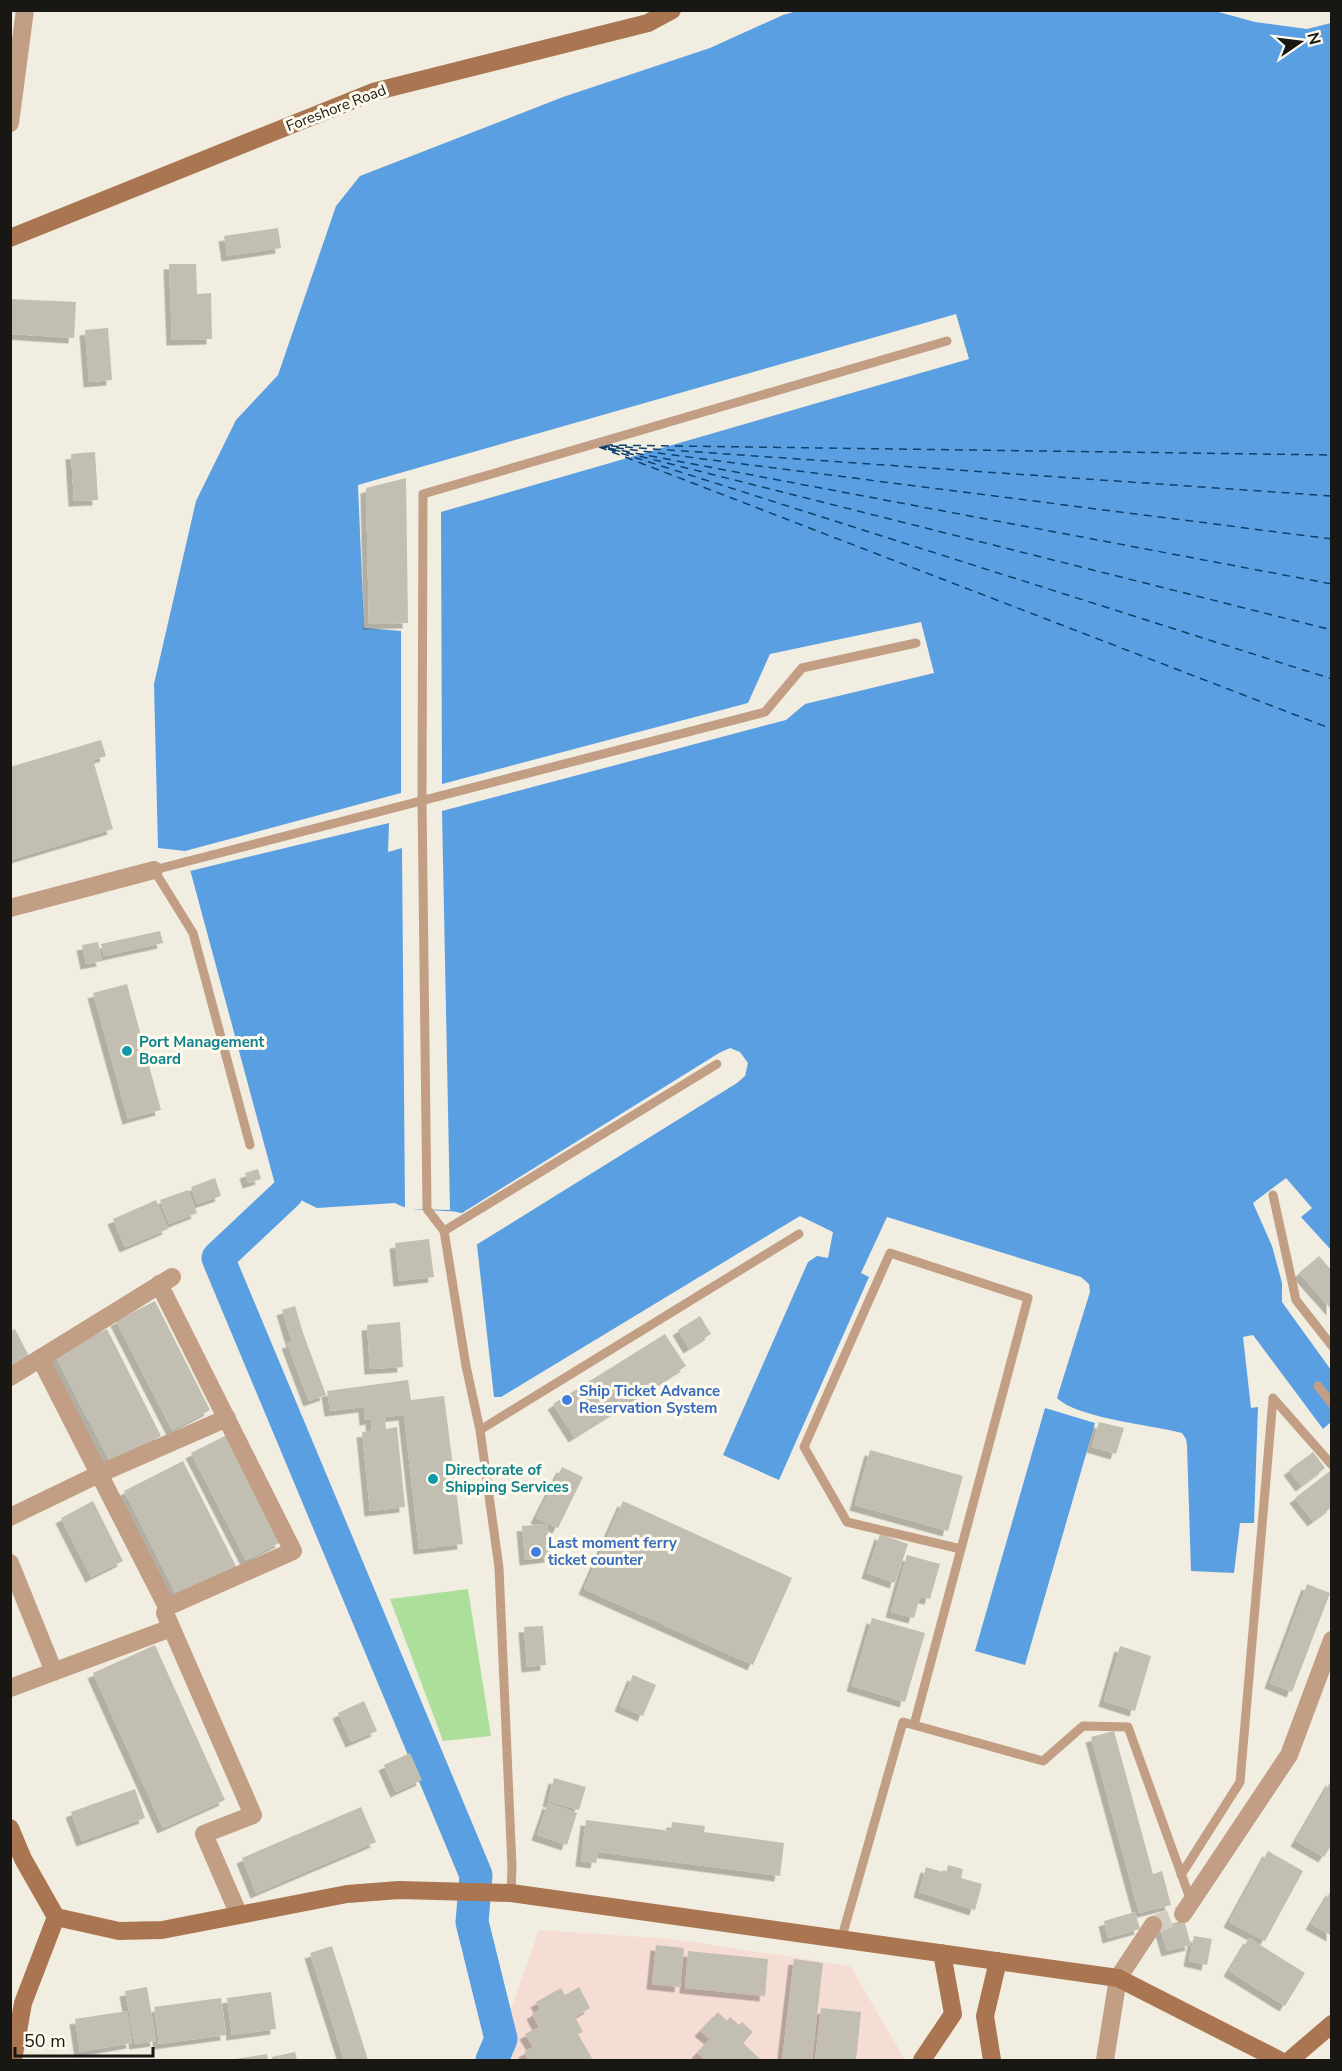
<svg xmlns="http://www.w3.org/2000/svg" width="1342" height="2071" font-family="'Nunito Sans',sans-serif">
	<defs>
		<filter id="shadow"><feDropShadow dx="-5.5" dy="5.5" stdDeviation="0" flood-color="#0004"/></filter>
	</defs>
	<rect width="100%" height="100%" fill="#f1ede0"/>
	<path fill="#f6ddd4" d="M 539,1930 L 673,1939 L 850,1966 L 904,2058 L 903,2060 L 493,2060 Z"/>
	<path fill="#ace09a" d="M 468,1589 L 491,1736 L 443,1741 L 390,1599 Z"/>
	<path fill="#5b9fe3" d="M 1211,10 L 1255,22 L 1307,29 L 1331,23 L 1331,1250 L 1301,1217 L 1312,1208 L 1286,1178 L 1253,1203 L 1272,1246 L 1282,1283 L 1282,1302 L 1331,1370 L 1331,1422 L 1323,1429 L 1253,1335 L 1243,1337 L 1251,1408 L 1258,1407 L 1254,1523 L 1240,1523 L 1234,1573 L 1191,1571 L 1187,1445 L 1186,1439 L 1182,1433 C 1152,1425 1077,1418 1057,1398 L 1090,1292 L 1089,1284 L 1081,1277 L 887,1217 L 861,1273 L 869,1277 L 779,1480 L 723,1455 L 808,1262 L 817,1256 L 828,1258 L 833,1232 L 800,1216 L 501,1397 L 494,1397 L 477,1245 L 462,1213 C 441,1208 413,1214 395,1203 L 317,1208 L 276,1188 L 185,851 L 158,848 L 154,684 L 196,501 L 236,420 L 278,375 L 336,206 L 360,176 L 563,97 L 710,48 L 783,15 L 797,11 Z
		M 1045,1408 L 1095,1423 L 1025,1665 L 975,1651 Z"/>
	<path fill="#f1ede0" d="M 956,314 L 969,359 L 441,512 L 442,784 L 748,703 L 770,654 L 921,622 L 934,673 L 805,704 L 786,720 L 442,811 L 450,1210 L 405,1209 L 402,848 L 388,852 L 389,823 L 190,871 L 185,851 L 401,793 L 401,631 L 364,628 L 358,485 Z
		M 730,1048 L 740,1052 L 748,1063 L 745,1076 L 737,1083 L 476,1245 L 462,1213 L 719,1053 Z"/>
	<g fill="none" stroke-linecap="round" stroke-linejoin="round">
		<path stroke="#5b9fe3" stroke-width="33" d="M 287,1193 L 218,1258 L 476,1875 L 472,1922 L 501,2039 L 492,2060"/>
		<path stroke="#0e406c" stroke-width="1.5" stroke-dasharray="8 6" stroke-linecap="butt" d="M 605,445 L 1332,455
			M 599,446 L 1332,630
			M 602,446 L 1332,539
			M 611,446 L 1332,496
			M 599,447 L 1332,729
			M 608,448 L 1332,584
			M 608,449 L 1332,679"/>
	</g>
	<path fill="#c2beb2" filter="url(#shadow)" d="M 278,228 L 281,248 L 227,256 L 224,236 Z
		M 169,264 L 196,264 L 197,294 L 211,293 L 212,339 L 172,340 Z
		M 10,299 L 76,302 L 74,338 L 10,334 Z
		M 108,328 L 112,380 L 89,382 L 85,330 Z
		M 95,452 L 98,500 L 74,501 L 71,454 Z
		M 406,478 L 408,623 L 369,624 L 366,488 Z
		M 101,740 L 106,756 L 93,760 L 113,829 L 10,860 L 10,767 Z
		M 160,931 L 163,943 L 104,956 L 101,944 Z
		M 98,942 L 102,961 L 86,964 L 82,945 Z
		M 127,984 L 161,1110 L 128,1119 L 93,993 Z
		M 258,1169 L 261,1179 L 248,1183 L 245,1173 Z
		M 215,1178 L 221,1196 L 197,1204 L 191,1187 Z
		M 188,1190 L 197,1213 L 169,1224 L 160,1200 Z
		M 156,1200 L 168,1229 L 125,1247 L 113,1219 Z
		M 429,1239 L 434,1277 L 399,1281 L 395,1243 Z
		M 1319,1256 L 1332,1271 L 1332,1310 L 1299,1273 Z
		M 155,1301 L 210,1410 L 172,1430 L 116,1321 Z
		M 295,1306 L 303,1333 L 326,1395 L 309,1401 L 287,1343 L 292,1342 L 282,1310 Z
		M 700,1316 L 711,1334 L 689,1348 L 678,1330 Z
		M 400,1322 L 403,1367 L 370,1369 L 367,1325 Z
		M 15,1329 L 32,1362 L 10,1373 L 10,1331 Z
		M 107,1329 L 161,1436 L 110,1462 L 55,1355 Z
		M 665,1334 L 686,1366 L 574,1437 L 553,1404 Z
		M 408,1380 L 411,1400 L 444,1396 L 463,1544 L 419,1549 L 404,1415 L 378,1418 L 385,1418 L 386,1429 L 397,1427 L 405,1507 L 370,1511 L 362,1432 L 372,1431 L 371,1419 L 365,1420 L 364,1407 L 330,1411 L 327,1391 Z
		M 1099,1422 L 1124,1428 L 1116,1454 L 1092,1447 Z
		M 227,1435 L 281,1542 L 246,1560 L 191,1453 Z
		M 870,1450 L 963,1476 L 948,1531 L 855,1505 Z
		M 1313,1452 L 1325,1468 L 1301,1486 L 1289,1470 Z
		M 183,1461 L 237,1568 L 178,1598 L 124,1491 Z
		M 562,1467 L 583,1477 L 558,1528 L 536,1518 Z
		M 1330,1471 L 1332,1473 L 1332,1507 L 1313,1521 L 1295,1498 Z
		M 93,1501 L 123,1561 L 91,1577 L 61,1518 Z
		M 623,1501 L 792,1578 L 753,1665 L 584,1589 Z
		M 547,1524 L 550,1557 L 525,1560 L 522,1526 Z
		M 880,1534 L 908,1544 L 895,1583 L 867,1573 Z
		M 907,1555 L 940,1564 L 930,1599 L 920,1597 L 914,1618 L 891,1612 Z
		M 1307,1584 L 1330,1593 L 1292,1692 L 1270,1683 Z
		M 872,1618 L 925,1633 L 905,1702 L 852,1686 Z
		M 543,1626 L 546,1665 L 527,1667 L 524,1627 Z
		M 155,1645 L 225,1800 L 163,1828 L 93,1673 Z
		M 1120,1646 L 1151,1656 L 1135,1711 L 1104,1701 Z
		M 633,1675 L 656,1685 L 643,1716 L 620,1706 Z
		M 364,1701 L 377,1731 L 351,1742 L 338,1713 Z
		M 1114,1731 L 1153,1874 L 1162,1871 L 1171,1905 L 1139,1913 L 1091,1737 Z
		M 410,1753 L 422,1780 L 396,1792 L 384,1765 Z
		M 554,1778 L 586,1787 L 579,1810 L 548,1801 Z
		M 1332,1779 L 1332,1844 L 1324,1857 L 1296,1841 Z
		M 135,1789 L 145,1818 L 82,1841 L 71,1812 Z
		M 548,1803 L 577,1813 L 567,1845 L 537,1835 Z
		M 361,1807 L 376,1842 L 256,1893 L 242,1858 Z
		M 586,1820 L 671,1831 L 672,1822 L 705,1826 L 704,1832 L 784,1843 L 780,1876 L 598,1852 L 596,1863 L 581,1861 Z
		M 1268,1851 L 1303,1871 L 1265,1941 L 1229,1922 Z
		M 948,1865 L 963,1869 L 961,1878 L 982,1884 L 975,1910 L 919,1892 L 926,1867 L 946,1873 Z
		M 1332,1889 L 1332,1936 L 1311,1924 Z
		M 1135,1912 L 1140,1929 L 1108,1938 L 1104,1921 Z
		M 1184,1920 L 1191,1945 L 1167,1951 L 1160,1927 Z
		M 1194,1936 L 1212,1939 L 1207,1965 L 1189,1961 Z
		M 1249,1938 L 1305,1973 L 1285,2006 L 1229,1971 Z
		M 656,1945 L 684,1948 L 680,1987 L 652,1984 Z
		M 332,1946 L 368,2060 L 344,2060 L 310,1953 Z
		M 688,1951 L 768,1959 L 765,1996 L 685,1988 Z
		M 794,1959 L 823,1963 L 812,2060 L 782,2060 Z
		M 147,1987 L 156,2041 L 135,2044 L 125,1991 Z
		M 579,1987 L 590,2008 L 575,2017 L 583,2032 L 578,2034 L 593,2060 L 529,2060 L 524,2052 L 533,2047 L 525,2034 L 539,2027 L 532,2014 L 540,2009 L 536,2002 L 561,1988 L 565,1995 Z
		M 271,1992 L 276,2029 L 232,2035 L 227,1998 Z
		M 221,1998 L 226,2035 L 159,2044 L 154,2007 Z
		M 821,2008 L 861,2012 L 856,2060 L 815,2060 Z
		M 127,2011 L 132,2043 L 80,2052 L 75,2019 Z
		M 718,2012 L 727,2021 L 730,2017 L 739,2025 L 742,2022 L 753,2032 L 743,2043 L 761,2060 L 706,2060 L 697,2053 L 710,2039 L 700,2031 Z
		M 295,2052 L 297,2060 L 272,2060 L 272,2057 Z
		M 267,2054 L 268,2060 L 235,2060 L 235,2059 Z"/>
	<g fill="none" stroke-linecap="round" stroke-linejoin="round">
		<path stroke="#d1cdc1" stroke-width="18" stroke-dasharray="18 9" stroke-linecap="butt" d="M 1153,1925 L 1183,1914"/>
		<path stroke="#c29e85" stroke-width="9" d="M 250,1145 L 193,933 L 154,870 L 765,712 L 802,668 L 916,643
			M 1273,1195 L 1296,1300 L 1332,1346
			M 444,1231 L 717,1064
			M 1318,1386 L 1332,1404
			M 480,1430 L 799,1234
			M 914,1725 L 1028,1298 L 890,1253 L 804,1447 L 847,1522 L 961,1549
			M 1181,1875 L 1240,1782 L 1273,1398 L 1332,1465
			M 511,1893 L 512,1867 L 499,1568 L 480,1430 L 466,1366 L 444,1231 L 427,1209 L 422,801 L 423,494 L 947,341
			M 841,1940 L 903,1722 L 1043,1761 L 1083,1726 L 1128,1727 L 1191,1901"/>
		<path stroke="#c29e85" stroke-width="18" d="M 10,123 L 25,10
			M 10,908 L 154,870
			M 159,1284 L 293,1551 L 167,1607
			M 40,1358 L 167,1607 L 165,1613 L 253,1815 L 204,1834 L 239,1915
			M 10,1377 L 172,1277
			M 10,1517 L 99,1474 L 227,1418
			M 10,1563 L 54,1672
			M 10,1688 L 171,1628
			M 1183,1914 L 1289,1755 L 1332,1640
			M 1105,2060 L 1118,1978 L 1153,1925"/>
		<path stroke="#aa7652" stroke-width="18" d="M 10,238 L 373,92 L 648,23 L 672,10
			M 10,1828 L 23,1859 L 56,1917 L 23,2003 L 13,2060
			M 56,1917 L 119,1931 L 162,1930 L 347,1894 L 399,1890 L 511,1893 L 1118,1978 L 1279,2060
			M 922,2060 L 953,2014 L 942,1953
			M 992,2060 L 985,2016 L 998,1961
			M 1290,2060 L 1332,2024"/>
	</g>
	<g fill="#0f9aa8" stroke="#fefaed" stroke-width="2">
		<circle cx="127" cy="1051" r="6"/>
		<circle cx="433" cy="1479" r="6"/>
	</g>
	<g fill="#3f7fe0" stroke="#fefaed" stroke-width="2">
		<circle cx="567" cy="1400" r="6"/>
		<circle cx="536" cy="1552" r="6"/>
	</g>
	<g text-anchor="middle" stroke-width="6" stroke-linejoin="round" paint-order="stroke">
		<g font-size="15" fill="#191713" stroke="#fefaed">
			<text transform="translate(336 108) rotate(-21)" y="5">Foreshore Road</text>
		</g>
		<g font-size="15" font-weight="bold" fill="#0d838f" stroke="#fefaed" text-anchor="start">
			<text x="139" y="1047">Port Management<tspan x="139" dy="17">Board</tspan></text>
			<text x="445" y="1475">Directorate of<tspan x="445" dy="17">Shipping Services</tspan></text>
		</g>
		<g font-size="15" font-weight="bold" fill="#366cbe" stroke="#fefaed" text-anchor="start">
			<text x="579" y="1396">Ship Ticket Advance<tspan x="579" dy="17">Reservation System</tspan></text>
			<text x="548" y="1548">Last moment ferry<tspan x="548" dy="17">ticket counter</tspan></text>
		</g>
	</g>
	<rect width="1342" height="2071" fill="none" stroke="#191713" stroke-width="24"/>
	<g transform="translate(1300 42) rotate(76)" stroke="#fefaed" stroke-width="4.5" paint-order="stroke">
	<path d="M0-4.5L10 22L0 15L-10 22Z" fill="#191713"/>
	<text y="-9" font-size="16" font-weight="bold" text-anchor="middle" fill="#191713">N</text>
	</g>
	<path d="M15 2047v9h138v-9" fill="none" stroke="#191713" stroke-width="3"/>
	<text x="24" y="2047" font-size="18" fill="#191713" stroke="#fefaed" stroke-width="4.5" paint-order="stroke">50 m</text>
</svg>
